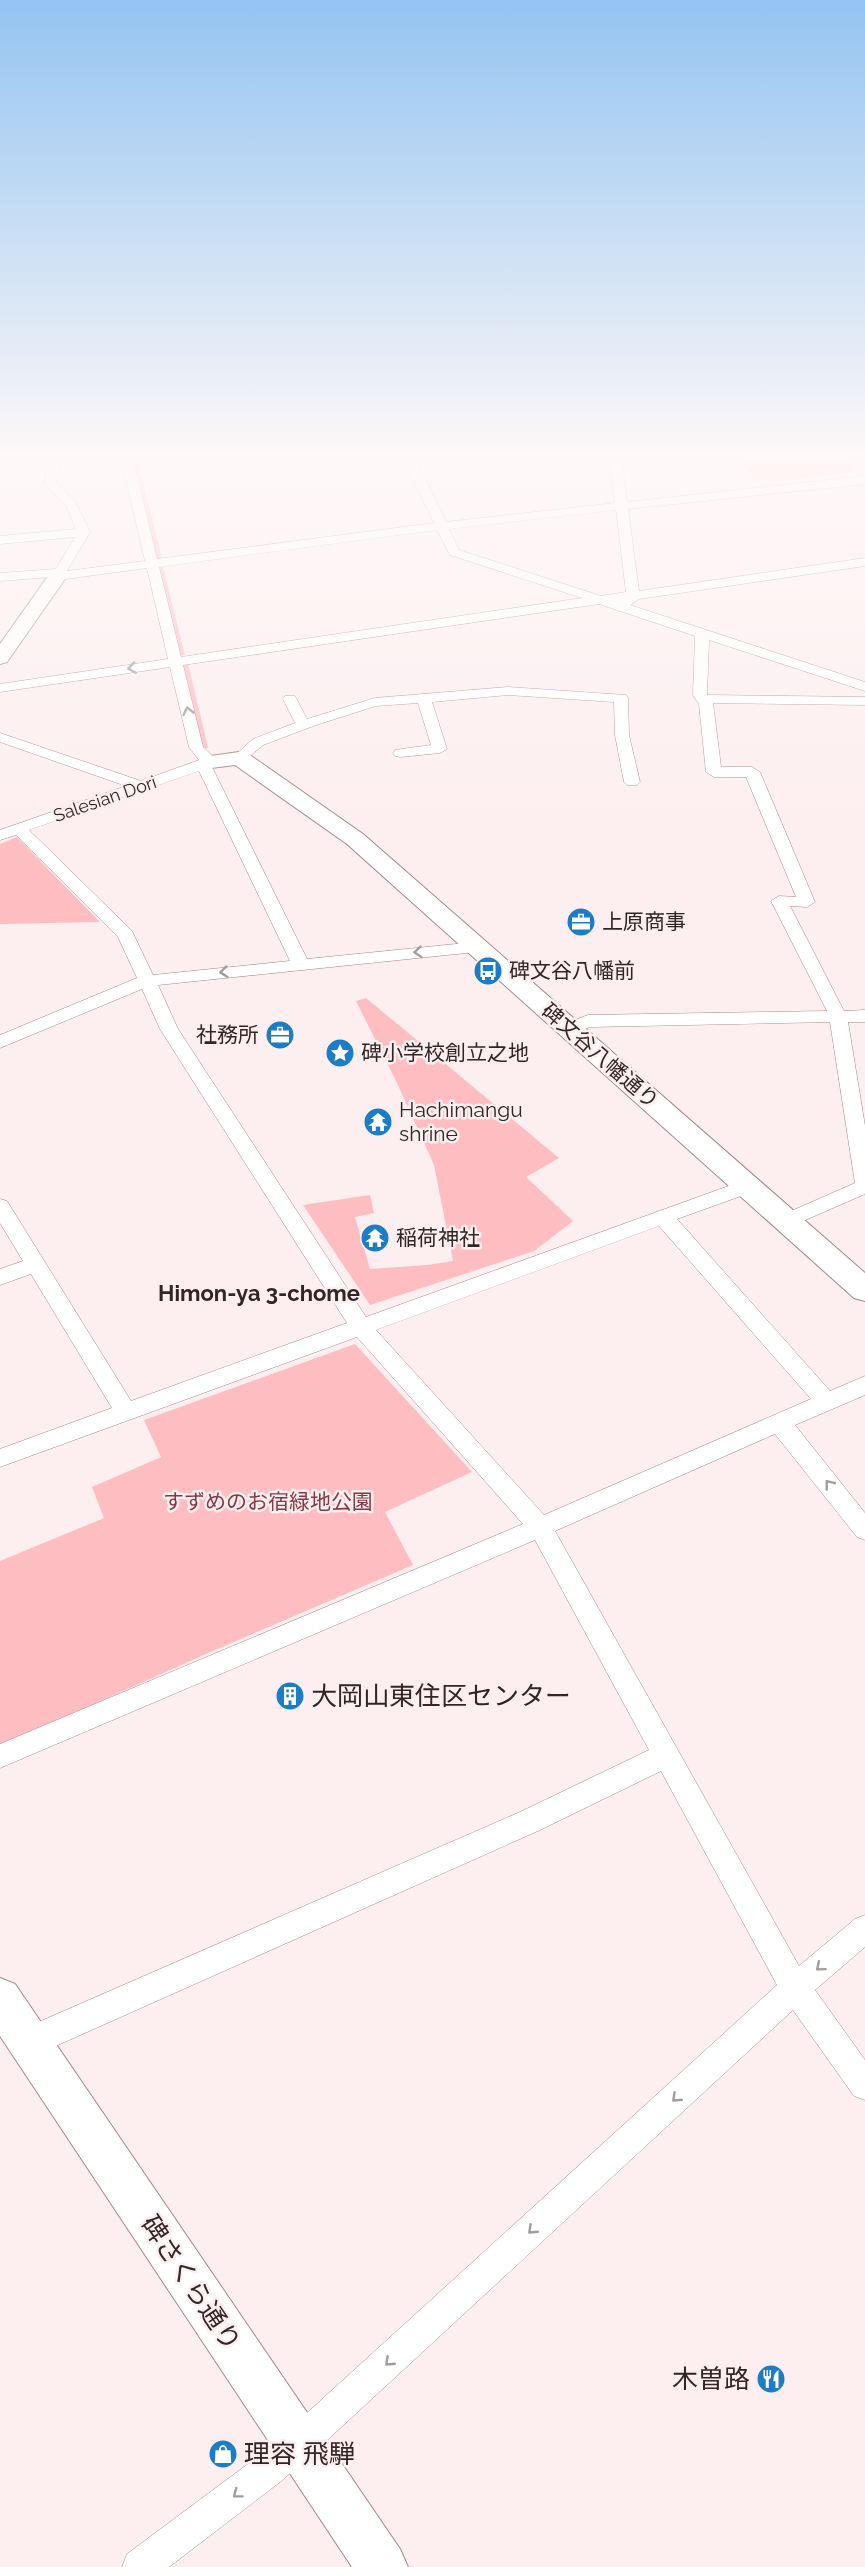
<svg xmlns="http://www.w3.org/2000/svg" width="865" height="2567" font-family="Raleway,'Noto Sans JP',sans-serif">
	<rect width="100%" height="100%" fill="#fdeff0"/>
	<path fill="#fdbdc1" d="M 733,454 L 840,454 L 855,469 L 850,473 L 771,481 L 769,479 L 756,480 Z
		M 137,459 L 162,559 L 154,560 L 131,460 Z
		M 157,567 L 163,567 L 185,655 L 179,656 Z
		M 188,663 L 208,748 L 200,750 L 181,664 Z
		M 17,837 L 100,922 L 0,924 L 0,844 Z
		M 366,998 L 559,1158 L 526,1177 L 573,1221 L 534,1251 L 370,1305 L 303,1205 L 370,1195 L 374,1213 L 355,1217 L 370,1269 L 427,1265 L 453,1261 L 434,1165 L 397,1083 L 356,1001 Z
		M 355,1344 L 472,1472 L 385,1512 L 413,1565 L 215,1650 L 0,1746 L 0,1561 L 104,1518 L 92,1487 L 161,1457 L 144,1420 Z"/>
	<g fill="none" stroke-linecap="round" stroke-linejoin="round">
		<g stroke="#a68688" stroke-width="1">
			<path id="street" d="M 80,454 L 161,454 L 156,457 L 133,459 L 157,559 L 434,523 L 401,454 L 413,454 L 446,522 L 615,503 L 609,454 L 621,454 L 627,502 L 865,476 L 865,484 L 628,509 L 639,591 L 865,558 L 865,566 L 639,599 L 630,605 L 865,682 L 865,691 L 709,640 L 707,695 L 865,697 L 865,705 L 713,703 L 721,767 L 752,767 L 760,772 L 815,902 L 807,907 L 790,906 L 844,1011 L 865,1010 L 865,1022 L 848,1022 L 865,1126 L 865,1194 L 787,1228 L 780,1226 L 777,1221 L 780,1216 L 855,1183 L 830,1022 L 590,1027 L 570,1034 L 564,1032 L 561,1028 L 564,1024 L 588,1015 L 827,1011 L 771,901 L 779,896 L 796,897 L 746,777 L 714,777 L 706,772 L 699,704 L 693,695 L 695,636 L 599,604 L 183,665 L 203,747 L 219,762 L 212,767 L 307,959 L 476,942 L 482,943 L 485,947 L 482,951 L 476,952 L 158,985 L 178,1029 L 366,1317 L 748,1179 L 755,1181 L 758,1186 L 755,1191 L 677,1219 L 830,1391 L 865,1376 L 865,1395 L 795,1425 L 865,1513 L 865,1540 L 857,1537 L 775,1434 L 555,1531 L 799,1966 L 855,1919 L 865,1915 L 865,1947 L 815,1990 L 865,2060 L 865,2100 L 854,2096 L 793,2010 L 310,2456 L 280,2482 L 169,2567 L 122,2567 L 127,2554 L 256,2458 L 286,2432 L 777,1985 L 661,1771 L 540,1830 L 40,2053 L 29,2057 L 18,2053 L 14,2042 L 18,2031 L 520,1812 L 649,1750 L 535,1540 L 0,1768 L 0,1744 L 523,1524 L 357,1337 L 0,1467 L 0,1449 L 112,1408 L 31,1274 L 0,1285 L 0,1269 L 23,1261 L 0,1223 L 0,1199 L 7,1201 L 131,1401 L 347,1323 L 160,1029 L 142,989 L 0,1048 L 0,1035 L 137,978 L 118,937 L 16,835 L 0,840 L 0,830 L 126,786 L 0,742 L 0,733 L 141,781 L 199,760 L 189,747 L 170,667 L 0,692 L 0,684 L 168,659 L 147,568 L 58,580 L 52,577 L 0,581 L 0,573 L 56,569 L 75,537 L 0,544 L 0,536 L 76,529 L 66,506 L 44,484 L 49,462 L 0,461 L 0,455 ZM 121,459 L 145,561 L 67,571 L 90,532 L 75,501 L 56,483 L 61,462 ZM 616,510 L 626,592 L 601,596 L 459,550 L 449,529 ZM 437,530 L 450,555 L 582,598 L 181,657 L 159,567 ZM 199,771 L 290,961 L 153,975 L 132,931 L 29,830 ZM 659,1226 L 811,1399 L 544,1515 L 376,1330 Z
				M 857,454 L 865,454 L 865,461 L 861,460 Z
				M 508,687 L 626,695 L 628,698 L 629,735 L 640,782 L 637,785 L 627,785 L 624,782 L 615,735 L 614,702 L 508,695 L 432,702 L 447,749 L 440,753 L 400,757 L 395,756 L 393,753 L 395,750 L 431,745 L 418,703 L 376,706 L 316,725 L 263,745 L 244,761 L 239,762 L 232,758 L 253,739 L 295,723 L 283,699 L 285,696 L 295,696 L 307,719 L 375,698 Z"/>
		</g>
		<g stroke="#a68688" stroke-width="2">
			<path id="secondary" d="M 58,570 L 65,572 L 67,576 L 7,662 L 0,664 L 0,644 L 51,572 Z
				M 239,752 L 247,753 L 363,834 L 865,1273 L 865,1301 L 854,1298 L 347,844 L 235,765 L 211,768 L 203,767 L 200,762 L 203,757 Z
				M 0,1978 L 15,1984 L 400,2549 L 408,2567 L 352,2567 L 0,2036 Z"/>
		</g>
		<use href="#street" fill="#fff" fill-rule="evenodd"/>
		<use href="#secondary" fill="#fff" fill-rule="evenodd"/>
	</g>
	<defs><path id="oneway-chevron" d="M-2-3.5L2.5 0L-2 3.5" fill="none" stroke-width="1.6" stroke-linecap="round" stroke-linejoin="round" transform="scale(1.5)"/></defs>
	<g stroke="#a29d9d">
		<use href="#oneway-chevron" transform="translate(132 668) rotate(171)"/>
		<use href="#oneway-chevron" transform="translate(188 711) rotate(-103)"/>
		<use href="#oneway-chevron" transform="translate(418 952) rotate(175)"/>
		<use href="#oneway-chevron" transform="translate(224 972) rotate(174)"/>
		<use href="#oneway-chevron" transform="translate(829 1484) rotate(-128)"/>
		<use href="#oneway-chevron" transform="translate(820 1967) rotate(140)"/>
		<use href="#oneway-chevron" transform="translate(676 2098) rotate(137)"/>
		<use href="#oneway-chevron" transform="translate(532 2230) rotate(137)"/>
		<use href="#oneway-chevron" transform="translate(389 2362) rotate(137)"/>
		<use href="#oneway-chevron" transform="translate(237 2494) rotate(143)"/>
	</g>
	<linearGradient id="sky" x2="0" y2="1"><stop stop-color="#94c4f1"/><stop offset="0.56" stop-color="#fef8f8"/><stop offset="1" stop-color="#fef8f8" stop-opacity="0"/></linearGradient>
	<rect width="865" height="814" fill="url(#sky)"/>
	<defs>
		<g id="office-disc" transform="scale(1.5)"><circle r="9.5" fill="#1b7cc8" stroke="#fdeff0"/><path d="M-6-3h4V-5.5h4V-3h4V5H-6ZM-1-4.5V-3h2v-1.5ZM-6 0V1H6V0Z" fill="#fff"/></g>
		<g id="bus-disc" transform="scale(1.5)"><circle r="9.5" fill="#1b7cc8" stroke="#fdeff0"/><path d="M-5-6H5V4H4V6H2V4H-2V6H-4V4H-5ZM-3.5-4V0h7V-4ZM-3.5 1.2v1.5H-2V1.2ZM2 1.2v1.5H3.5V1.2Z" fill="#fff"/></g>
		<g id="sight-disc" transform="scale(1.5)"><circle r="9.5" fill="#1b7cc8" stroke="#fdeff0"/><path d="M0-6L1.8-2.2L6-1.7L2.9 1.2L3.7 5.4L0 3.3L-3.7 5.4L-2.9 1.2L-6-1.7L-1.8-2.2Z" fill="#fff"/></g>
		<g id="temple-disc" transform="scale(1.5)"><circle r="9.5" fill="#1b7cc8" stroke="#fdeff0"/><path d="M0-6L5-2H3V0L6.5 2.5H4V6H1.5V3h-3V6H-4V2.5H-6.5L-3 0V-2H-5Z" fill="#fff"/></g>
		<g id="building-disc" transform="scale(1.5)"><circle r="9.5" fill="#1b7cc8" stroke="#fdeff0"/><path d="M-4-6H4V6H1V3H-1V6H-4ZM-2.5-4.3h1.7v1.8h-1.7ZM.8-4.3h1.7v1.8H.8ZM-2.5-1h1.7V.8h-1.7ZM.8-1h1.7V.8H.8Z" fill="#fff"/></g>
		<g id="restaurant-disc" transform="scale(1.5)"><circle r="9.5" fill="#1b7cc8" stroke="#fdeff0"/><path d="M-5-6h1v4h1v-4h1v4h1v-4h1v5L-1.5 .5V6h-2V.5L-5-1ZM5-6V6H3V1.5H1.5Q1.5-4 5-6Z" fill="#fff"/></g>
		<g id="shop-disc" transform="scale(1.5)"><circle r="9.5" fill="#1b7cc8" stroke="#fdeff0"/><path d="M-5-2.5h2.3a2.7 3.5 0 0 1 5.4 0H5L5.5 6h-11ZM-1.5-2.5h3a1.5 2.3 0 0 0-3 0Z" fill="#fff"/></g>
	</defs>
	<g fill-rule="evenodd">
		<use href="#office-disc" x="581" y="922"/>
		<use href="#bus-disc" x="488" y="971"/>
		<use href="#office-disc" x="280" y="1035"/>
		<use href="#sight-disc" x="340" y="1053"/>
		<use href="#temple-disc" x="378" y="1122"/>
		<use href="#temple-disc" x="375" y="1238"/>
		<use href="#building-disc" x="290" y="1696"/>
		<use href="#restaurant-disc" x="771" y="2379"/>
		<use href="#shop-disc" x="223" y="2454"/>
	</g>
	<g text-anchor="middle" stroke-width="5" stroke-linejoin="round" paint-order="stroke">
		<g font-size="18" fill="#312526" stroke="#fdeff0">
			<text transform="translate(105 799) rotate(-19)" y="6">Salesian Dori</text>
		</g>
		<g font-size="21" fill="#312526" stroke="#fdeff0" text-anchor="start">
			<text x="602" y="929">上原商事</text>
			<text x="509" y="978">碑文谷八幡前</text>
			<text x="259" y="1042" text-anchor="end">社務所</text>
			<text x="361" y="1060">碑小学校創立之地</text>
			<text x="399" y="1117">Hachimangu<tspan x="399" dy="24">shrine</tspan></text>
			<text x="396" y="1245">稲荷神社</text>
		</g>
		<g font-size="21" fill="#312526" stroke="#fdeff0">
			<text transform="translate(600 1056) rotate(41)" y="7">碑文谷八幡通り</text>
		</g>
		<g font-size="21" fill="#873741" stroke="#fdeff0">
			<text x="268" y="1509">すずめのお宿緑地公園</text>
		</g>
		<g font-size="22" font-weight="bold" fill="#312526" stroke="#fdeff0">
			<text x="259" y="1301">Himon-ya 3-chome</text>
		</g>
		<g font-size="26" fill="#312526" stroke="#fdeff0" text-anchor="start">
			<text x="311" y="1705">大岡山東住区センター</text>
			<text x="750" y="2388" text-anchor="end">木曽路</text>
			<text x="244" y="2463">理容 飛騨</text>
		</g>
		<g font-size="26" fill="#312526" stroke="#fdeff0">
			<text transform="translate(191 2283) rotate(56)" y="9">碑さくら通り</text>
		</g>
	</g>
</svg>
